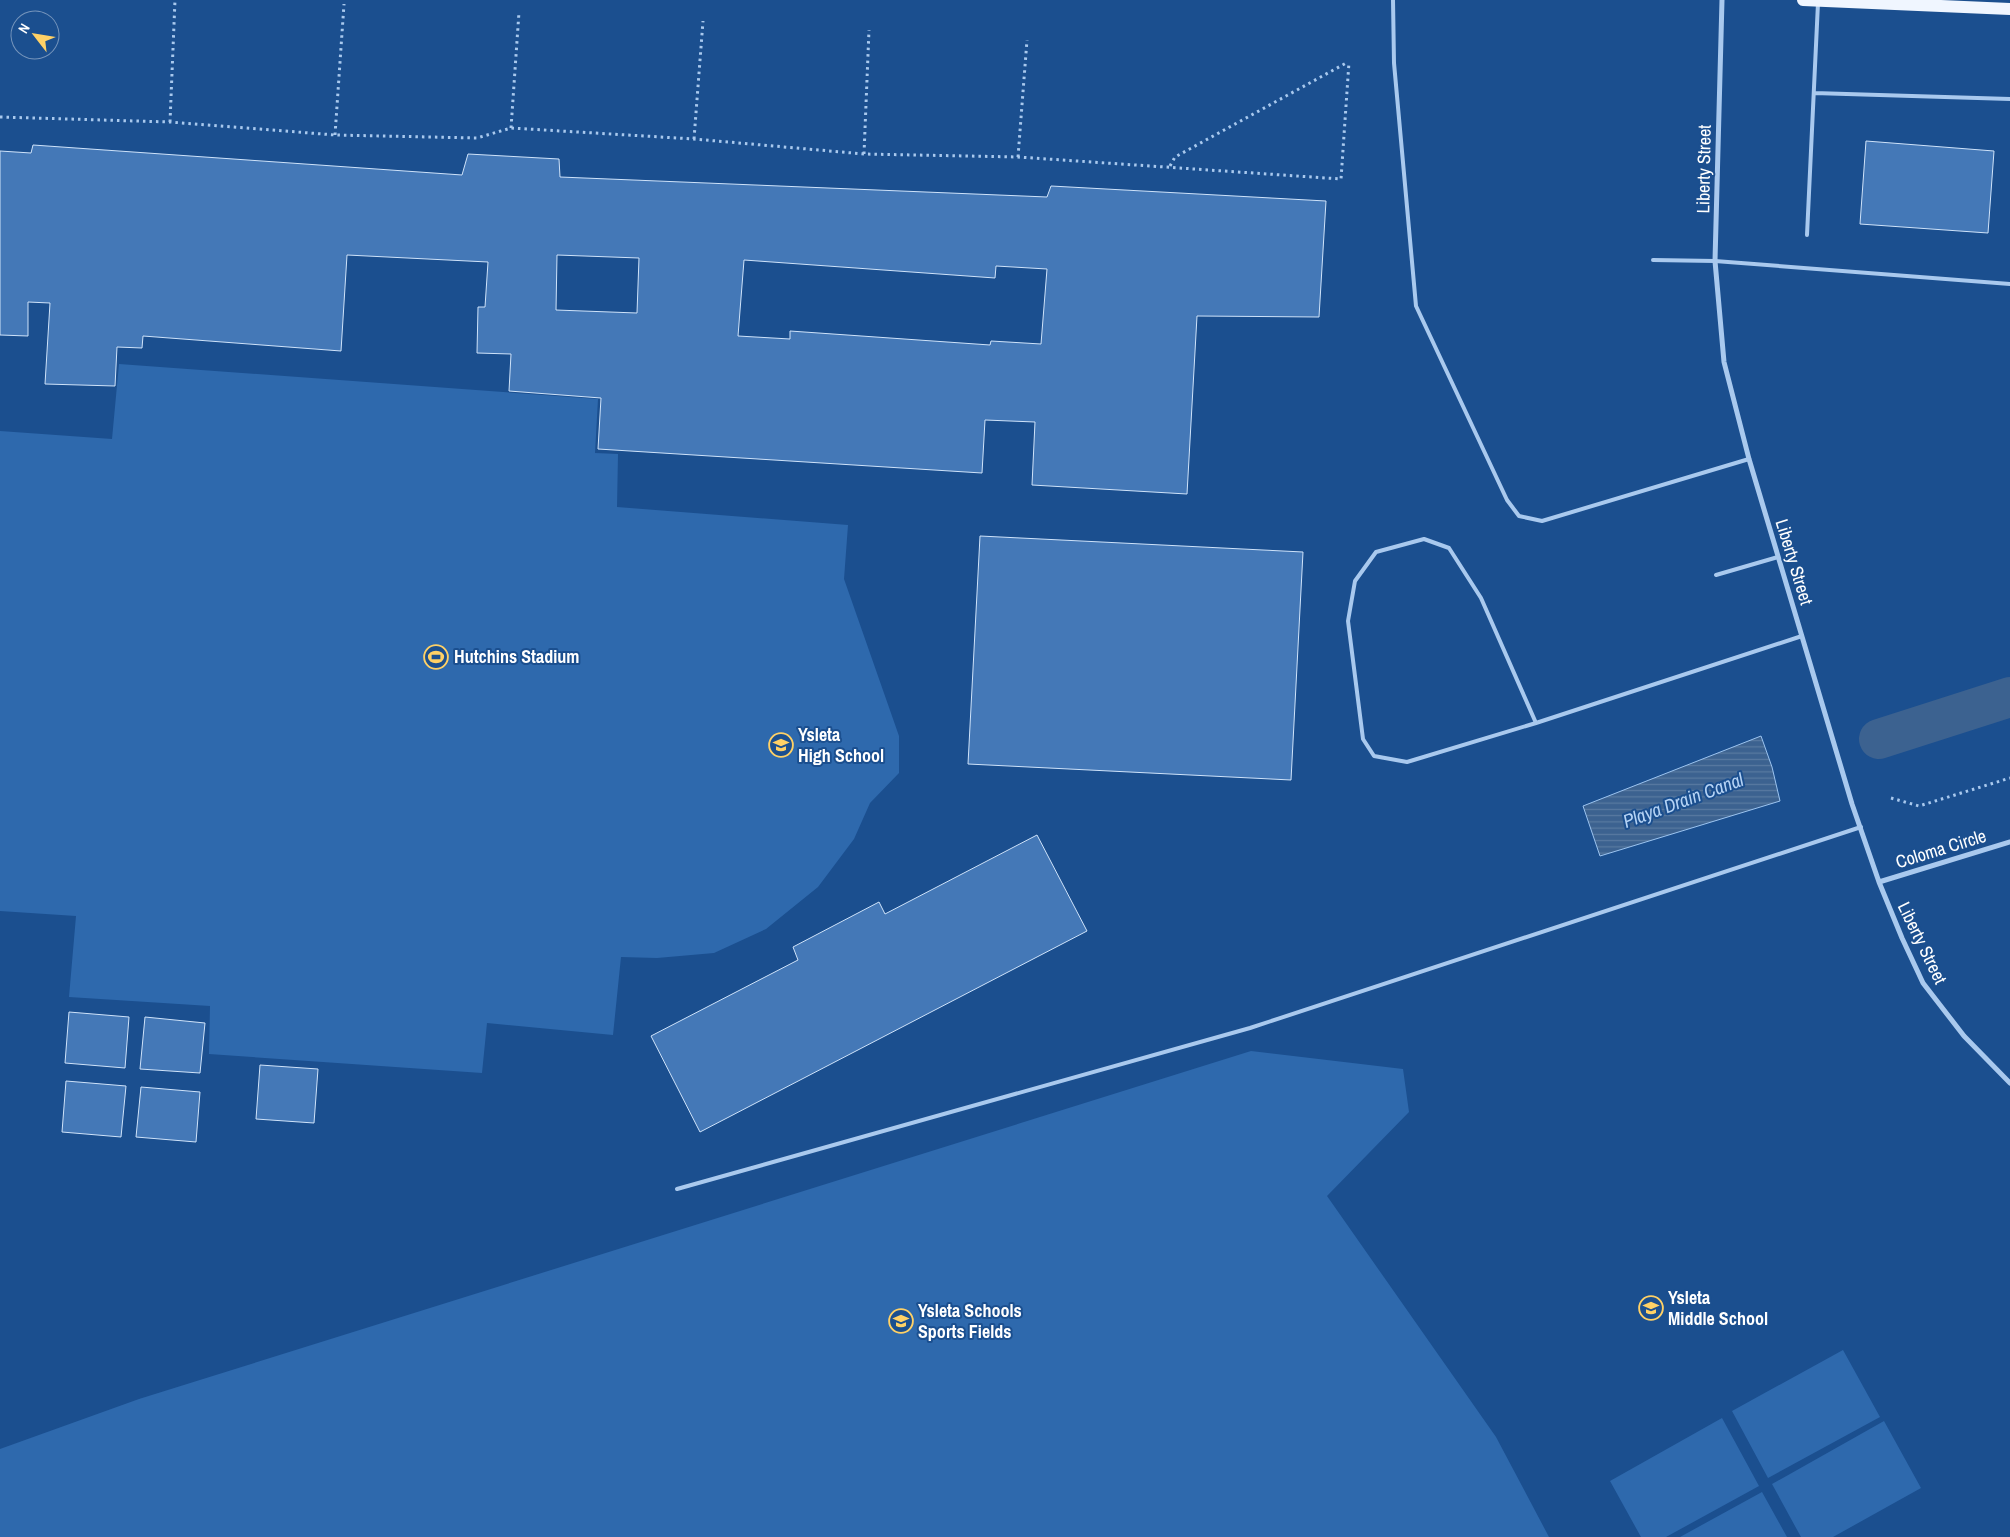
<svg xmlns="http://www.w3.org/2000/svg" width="2010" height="1537" font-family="'Archivo Narrow',sans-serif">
	<defs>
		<pattern id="water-rules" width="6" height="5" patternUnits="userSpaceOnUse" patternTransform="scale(1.25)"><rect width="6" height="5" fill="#3c6290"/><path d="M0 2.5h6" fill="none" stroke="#597aa1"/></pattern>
	</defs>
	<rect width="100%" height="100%" fill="#1b4f8f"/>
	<path fill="#2e69ad" d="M 119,364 L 598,399 L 595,453 L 618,454 L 617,507 L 848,525 L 844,579 L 899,736 L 899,773 L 870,803 L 854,839 L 818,887 L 766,929 L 714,953 L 657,958 L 621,957 L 613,1035 L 487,1023 L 482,1073 L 209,1054 L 210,1006 L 69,997 L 76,916 L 0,911 L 0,431 L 112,439 Z
		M 1251,1051 L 1403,1069 L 1409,1112 L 1327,1196 L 1496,1437 L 1549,1537 L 0,1537 L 0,1449 L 139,1399 Z
		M 1843,1350 L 1880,1417 L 1768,1478 L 1732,1411 Z
		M 1722,1418 L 1759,1486 L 1666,1537 L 1641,1537 L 1610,1481 Z
		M 1884,1421 L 1921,1488 L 1833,1537 L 1801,1537 L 1772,1484 Z
		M 1762,1492 L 1787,1537 L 1680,1537 Z"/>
	<path fill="url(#water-rules)" stroke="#9cc4f0" d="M 1761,736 L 1772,767 L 1780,801 L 1600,856 L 1583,806 Z"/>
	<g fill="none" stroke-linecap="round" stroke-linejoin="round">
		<path stroke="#3c6290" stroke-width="40" d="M 1879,739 L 2010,697"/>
	</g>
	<path fill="#4478b7" stroke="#cfe3fa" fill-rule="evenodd" d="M 1866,141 L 1994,151 L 1988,233 L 1860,224 Z
		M 33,145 L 462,175 L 468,154 L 559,159 L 560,177 L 1047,197 L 1051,186 L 1326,201 L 1319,317 L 1197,316 L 1187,494 L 1032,485 L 1035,422 L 985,420 L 982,473 L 598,449 L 601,398 L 509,391 L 511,354 L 477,353 L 478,307 L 485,307 L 488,262 L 347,255 L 341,351 L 143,336 L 142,348 L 117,347 L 115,386 L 45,384 L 50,303 L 28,302 L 28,336 L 0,335 L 0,151 L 31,153 ZM 557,255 L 639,258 L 637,313 L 556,310 ZM 744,260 L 995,278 L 996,266 L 1047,269 L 1041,344 L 991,341 L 990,345 L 790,331 L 790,339 L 738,336 Z
		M 980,536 L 1303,552 L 1291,780 L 968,764 Z
		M 1037,835 L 1087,931 L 700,1132 L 651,1036 L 798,960 L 793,947 L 879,902 L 885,914 Z
		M 69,1012 L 129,1017 L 125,1068 L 65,1063 Z
		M 145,1017 L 205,1023 L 200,1073 L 140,1069 Z
		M 260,1065 L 318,1069 L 314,1123 L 256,1119 Z
		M 66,1081 L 126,1086 L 121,1137 L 62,1132 Z
		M 141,1087 L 200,1092 L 196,1142 L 136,1137 Z"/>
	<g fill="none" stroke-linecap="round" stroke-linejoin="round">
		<path stroke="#a9c9ee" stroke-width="3" stroke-dasharray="2.5 4" stroke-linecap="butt" d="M 0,117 L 170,122 L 335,135 L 477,138 L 511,128 L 694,139 L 864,154 L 1018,157 L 1341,179 L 1349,62
			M 170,122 L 175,0
			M 511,128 L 519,12
			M 335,135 L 344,4
			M 694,139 L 703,21
			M 864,154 L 869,30
			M 1018,157 L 1027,40
			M 1170,166 L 1175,157 L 1348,62
			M 1891,798 L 1919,806 L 2010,778"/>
		<path stroke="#a9c9ee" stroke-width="4" d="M 1393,0 L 1394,63 L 1416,306 L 1507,500 L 1519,516 L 1542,521 L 1749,459
			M 1814,93 L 2010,99
			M 1807,235 L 1818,3
			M 1653,260 L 1715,261 L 2010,284
			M 1716,575 L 1778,557
			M 1536,723 L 1481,598 L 1449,548 L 1424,539 L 1376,552 L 1355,581 L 1348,621 L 1363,739 L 1374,756 L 1407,762 L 1536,723 L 1802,636
			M 677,1189 L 1250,1028 L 1861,827"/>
		<path stroke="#a9c9ee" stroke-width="5" d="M 1722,0 L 1715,261 L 1724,362 L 1749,459 L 1852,804 L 1879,882 L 1902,938 L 1923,983 L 1964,1036 L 2010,1083
			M 1879,882 L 2010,842"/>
		<path stroke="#f0f6ff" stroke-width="12" d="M 1803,0 L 2010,9"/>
	</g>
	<defs>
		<g id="stadium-ring" transform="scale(1.25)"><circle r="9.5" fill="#1b4f8f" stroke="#ffd166" stroke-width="1.5"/><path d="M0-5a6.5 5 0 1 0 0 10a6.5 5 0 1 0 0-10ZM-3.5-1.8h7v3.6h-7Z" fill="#ffd166"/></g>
		<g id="school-ring" transform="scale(1.25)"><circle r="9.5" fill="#1b4f8f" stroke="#ffd166" stroke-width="1.5"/><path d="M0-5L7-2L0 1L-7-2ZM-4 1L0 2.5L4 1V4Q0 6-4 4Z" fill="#ffd166"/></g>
	</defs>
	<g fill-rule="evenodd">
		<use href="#stadium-ring" x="436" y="657"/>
		<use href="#school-ring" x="781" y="745"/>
		<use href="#school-ring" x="1651" y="1308"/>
		<use href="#school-ring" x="901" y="1321"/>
	</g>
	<g text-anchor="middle" stroke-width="4" stroke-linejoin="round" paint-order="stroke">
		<g font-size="18" fill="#fff" stroke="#1b4f8f">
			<text transform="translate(1704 169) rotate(-89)" y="6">Liberty Street</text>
			<text transform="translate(1794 562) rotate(73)" y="6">Liberty Street</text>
			<text transform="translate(1941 849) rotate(-17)" y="6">Coloma Circle</text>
			<text transform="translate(1922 943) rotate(64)" y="6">Liberty Street</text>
		</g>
		<g font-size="18" font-weight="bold" fill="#fff" stroke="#1b4f8f" text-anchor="start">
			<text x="454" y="663">Hutchins Stadium</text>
			<text x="798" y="741">Ysleta<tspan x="798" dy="21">High School</tspan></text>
			<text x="1668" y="1304">Ysleta<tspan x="1668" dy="21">Middle School</tspan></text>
			<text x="918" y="1317">Ysleta Schools<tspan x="918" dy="21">Sports Fields</tspan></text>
		</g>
		<g font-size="19" font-style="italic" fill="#b5d3f5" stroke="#1b4f8f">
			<text transform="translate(1683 800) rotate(-20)" y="7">Playa Drain Canal</text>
		</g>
	</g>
	<g transform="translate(35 35) rotate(301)"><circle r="24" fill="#1b4f8f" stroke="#7695bc"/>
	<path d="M0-4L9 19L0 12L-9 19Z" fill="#ffd166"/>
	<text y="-8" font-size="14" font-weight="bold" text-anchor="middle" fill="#ffffff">N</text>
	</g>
</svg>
